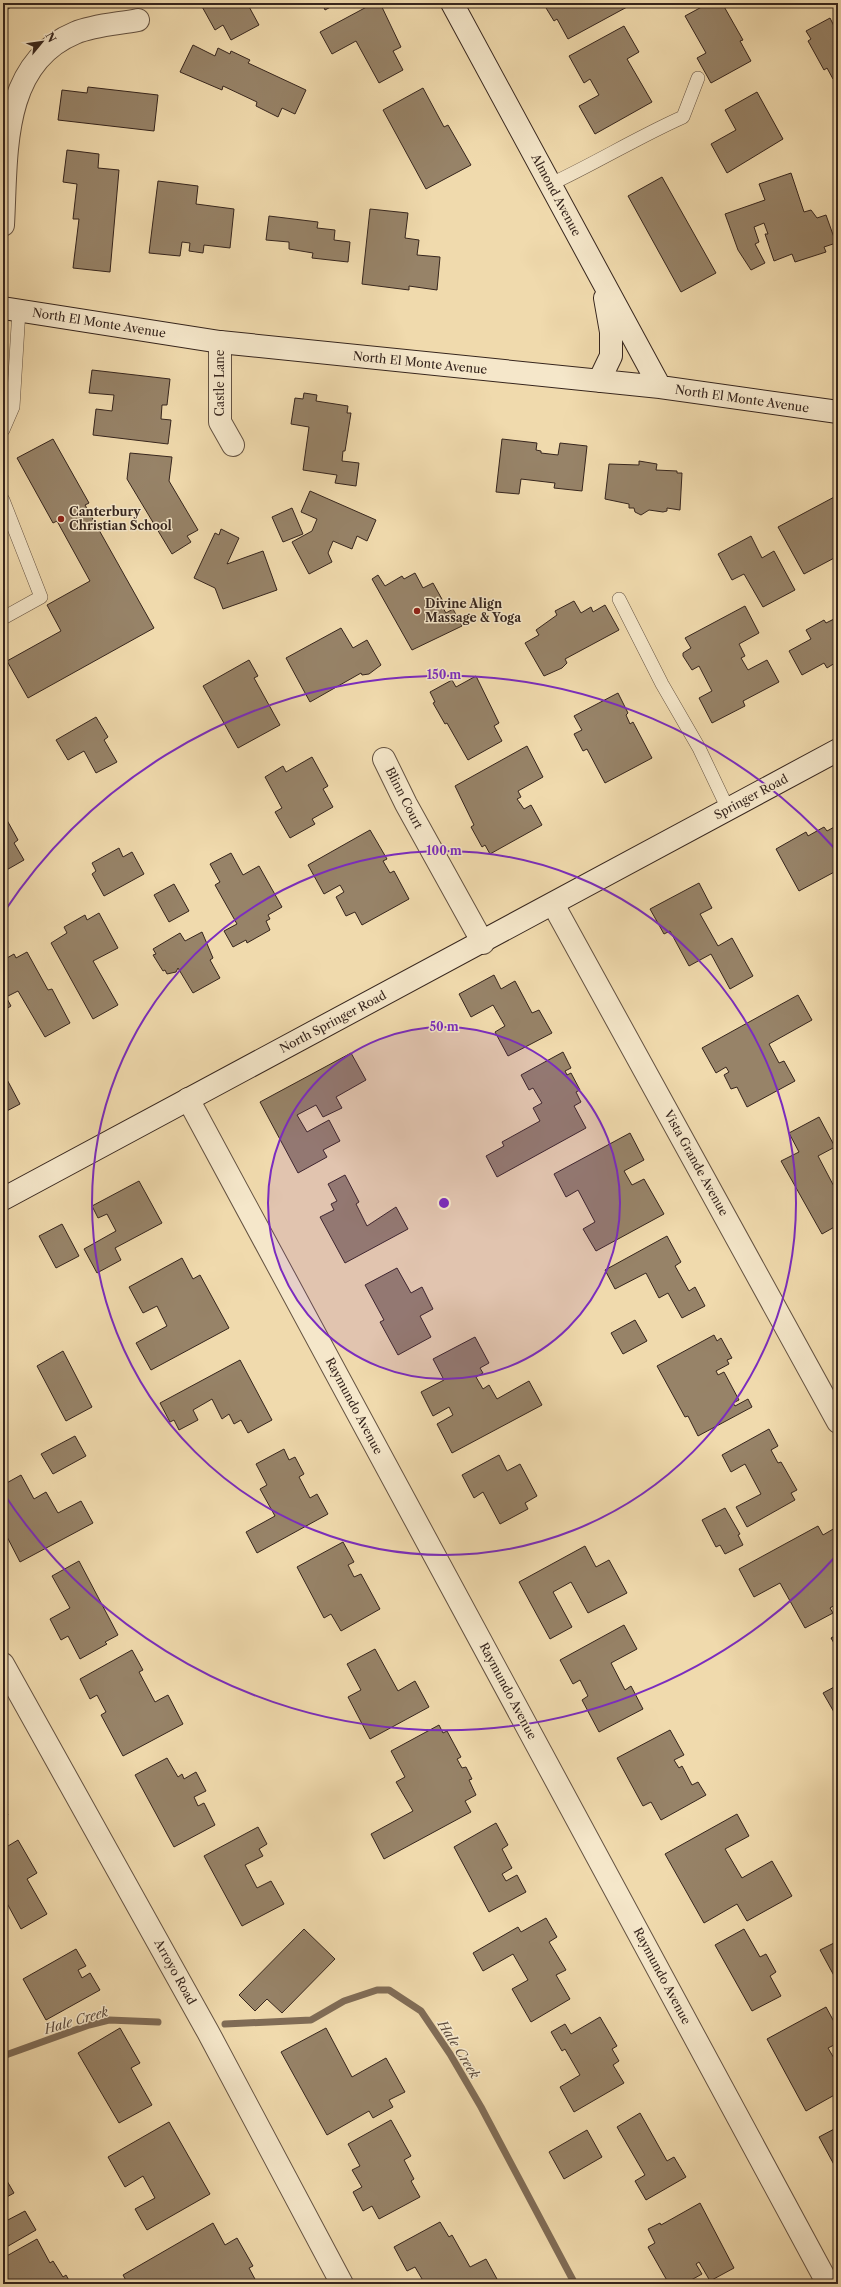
<svg xmlns="http://www.w3.org/2000/svg" width="841" height="2287" font-family="'Libre Caslon Text',serif">
	<rect width="100%" height="100%" fill="#f0daad"/>
	<filter id="stains"><feTurbulence type="fractalNoise" baseFrequency=".005" numOctaves="4"/><feColorMatrix values="0 0 0 0 .2 0 0 0 0 .09 0 0 0 0 .02 0 0 0 .5 -.17"/></filter>
	<radialGradient id="worn" r=".72"><stop offset=".6" stop-color="#630" stop-opacity="0"/><stop offset="1" stop-color="#630" stop-opacity=".3"/></radialGradient>
	<g fill="none" stroke-linecap="round" stroke-linejoin="round">
		<path stroke="#806c56" stroke-width="7" d="M 225,2024 L 311,2020 L 344,2001 L 377,1990 L 389,1990 L 421,2011 L 450,2054 L 481,2107 L 575,2284
			M 3,2056 L 89,2025 L 109,2020 L 158,2022"/>
	</g>
	<path fill="#978368" stroke="#36251d" d="M 3,3 L 17,3 L 5,11 Z
		M 200,3 L 247,3 L 259,25 L 231,40 L 223,25 L 215,30 Z
		M 322,3 L 338,3 L 325,10 Z
		M 374,3 L 380,3 L 401,47 L 393,51 L 403,70 L 379,83 L 356,41 L 332,54 L 320,32 Z
		M 543,3 L 625,3 L 627,7 L 568,39 L 557,19 L 554,21 Z
		M 709,3 L 722,3 L 743,40 L 740,41 L 751,61 L 711,83 L 697,58 L 706,53 L 685,16 Z
		M 830,18 L 834,26 L 838,24 L 838,76 L 833,79 L 827,68 L 824,70 L 808,41 L 811,39 L 806,31 Z
		M 624,26 L 639,52 L 627,59 L 652,102 L 595,134 L 579,106 L 599,95 L 590,79 L 584,83 L 569,56 Z
		M 193,45 L 215,56 L 218,48 L 230,54 L 231,51 L 250,60 L 248,63 L 306,90 L 295,114 L 282,108 L 278,117 L 256,106 L 257,102 L 223,86 L 222,90 L 180,72 Z
		M 88,87 L 158,95 L 154,131 L 58,120 L 62,90 L 87,93 Z
		M 423,88 L 444,127 L 448,125 L 471,165 L 426,189 L 383,110 Z
		M 757,92 L 783,139 L 727,173 L 711,144 L 736,130 L 725,110 Z
		M 67,150 L 99,154 L 98,168 L 119,170 L 110,272 L 73,268 L 79,219 L 73,219 L 77,184 L 63,182 Z
		M 791,173 L 804,212 L 811,210 L 817,218 L 826,215 L 836,243 L 824,247 L 826,252 L 795,262 L 792,254 L 774,261 L 765,234 L 768,234 L 764,223 L 754,227 L 759,242 L 755,244 L 765,263 L 751,270 L 738,250 L 725,214 L 765,200 L 759,184 Z
		M 662,177 L 716,273 L 681,292 L 628,196 Z
		M 158,181 L 198,186 L 196,204 L 234,209 L 230,248 L 204,245 L 203,253 L 189,251 L 190,243 L 182,242 L 180,256 L 149,253 Z
		M 370,209 L 408,213 L 405,238 L 419,240 L 417,255 L 440,257 L 437,290 L 409,286 L 409,290 L 362,284 Z
		M 269,216 L 318,222 L 317,228 L 335,230 L 334,240 L 350,242 L 348,262 L 312,258 L 313,253 L 289,249 L 289,242 L 266,240 Z
		M 92,370 L 170,379 L 167,405 L 162,405 L 161,419 L 171,420 L 168,444 L 93,435 L 96,409 L 112,411 L 114,395 L 89,393 Z
		M 304,393 L 317,395 L 316,401 L 348,406 L 347,413 L 351,413 L 345,451 L 343,451 L 342,461 L 359,463 L 356,486 L 335,483 L 337,475 L 303,470 L 309,427 L 291,424 L 295,398 L 303,399 Z
		M 53,439 L 89,503 L 85,505 L 154,628 L 28,698 L 7,661 L 61,631 L 47,605 L 90,581 L 57,521 L 53,523 L 17,458 Z
		M 502,439 L 537,443 L 536,450 L 541,451 L 541,453 L 558,455 L 560,443 L 587,446 L 582,491 L 554,488 L 555,483 L 521,479 L 519,494 L 496,492 Z
		M 130,453 L 172,457 L 169,481 L 198,530 L 187,536 L 191,542 L 172,554 L 127,479 Z
		M 639,461 L 657,464 L 656,470 L 677,471 L 677,473 L 682,473 L 680,510 L 667,508 L 667,511 L 663,512 L 649,510 L 641,515 L 635,512 L 634,508 L 629,508 L 629,504 L 605,499 L 609,464 L 639,465 Z
		M 310,491 L 376,520 L 367,541 L 357,536 L 352,549 L 333,541 L 328,553 L 332,562 L 309,574 L 292,542 L 312,531 L 317,519 L 301,512 Z
		M 838,495 L 838,556 L 804,574 L 778,527 Z
		M 292,508 L 303,534 L 283,542 L 272,517 Z
		M 221,529 L 239,538 L 227,564 L 263,551 L 277,590 L 223,609 L 215,588 L 194,578 L 215,533 L 219,535 Z
		M 751,536 L 762,558 L 774,551 L 795,590 L 763,607 L 744,574 L 732,580 L 718,554 Z
		M 415,573 L 423,588 L 433,583 L 443,601 L 440,603 L 446,613 L 453,609 L 462,626 L 412,650 L 372,579 L 378,575 L 385,586 L 402,576 L 404,579 Z
		M 574,601 L 581,613 L 591,607 L 593,612 L 605,605 L 619,630 L 565,659 L 567,663 L 562,668 L 544,676 L 525,643 L 539,635 L 536,630 L 557,615 L 555,611 Z
		M 745,606 L 759,633 L 739,644 L 745,656 L 741,658 L 748,670 L 767,660 L 779,682 L 743,701 L 745,706 L 712,723 L 699,698 L 712,691 L 699,666 L 692,670 L 683,656 L 683,653 L 691,648 L 685,638 Z
		M 838,617 L 838,661 L 827,668 L 824,663 L 802,675 L 789,651 L 811,639 L 806,630 L 824,620 L 826,623 Z
		M 341,628 L 353,648 L 367,640 L 381,665 L 369,674 L 362,675 L 361,673 L 310,702 L 286,658 Z
		M 249,660 L 258,676 L 254,678 L 280,725 L 238,748 L 203,686 Z
		M 476,676 L 499,723 L 494,726 L 502,741 L 468,760 L 447,723 L 445,724 L 433,703 L 435,702 L 430,692 L 452,680 L 456,687 Z
		M 618,693 L 628,713 L 626,715 L 630,724 L 633,722 L 652,758 L 605,783 L 587,749 L 583,751 L 574,734 L 582,730 L 574,716 Z
		M 96,717 L 108,737 L 104,740 L 117,762 L 96,773 L 84,751 L 68,760 L 56,740 Z
		M 527,746 L 543,777 L 518,791 L 521,797 L 517,799 L 524,809 L 531,805 L 542,825 L 490,854 L 485,845 L 482,847 L 471,827 L 474,825 L 455,786 Z
		M 312,757 L 328,786 L 323,789 L 333,807 L 312,819 L 315,824 L 290,838 L 275,812 L 282,808 L 265,777 L 283,766 L 286,772 Z
		M 3,813 L 18,840 L 14,843 L 24,860 L 3,872 Z
		M 838,825 L 838,870 L 799,891 L 776,849 L 806,832 L 808,836 L 824,827 L 827,831 Z
		M 370,830 L 387,859 L 383,861 L 390,873 L 394,871 L 409,899 L 362,925 L 355,912 L 346,916 L 336,897 L 344,892 L 340,885 L 324,894 L 308,865 Z
		M 119,848 L 123,857 L 132,852 L 144,874 L 104,896 L 92,874 L 96,871 L 92,863 Z
		M 231,853 L 243,875 L 259,866 L 282,907 L 268,915 L 270,919 L 266,921 L 270,930 L 247,943 L 246,940 L 233,947 L 224,931 L 237,924 L 215,885 L 220,882 L 210,864 Z
		M 699,883 L 712,908 L 700,914 L 718,946 L 732,938 L 753,976 L 730,989 L 711,954 L 689,966 L 670,931 L 664,934 L 650,909 Z
		M 174,884 L 189,911 L 169,922 L 154,895 Z
		M 99,913 L 118,948 L 93,961 L 118,1005 L 93,1019 L 51,943 L 67,933 L 64,927 L 85,915 L 87,920 Z
		M 202,932 L 213,958 L 210,960 L 220,978 L 193,993 L 178,968 L 176,972 L 167,974 L 165,970 L 163,971 L 153,955 L 156,954 L 153,949 L 180,933 L 185,941 Z
		M 27,952 L 48,990 L 52,989 L 70,1023 L 45,1037 L 18,991 L 6,997 L 11,1006 L 3,1011 L 3,957 L 5,956 L 7,958 L 14,954 L 16,958 Z
		M 494,975 L 501,989 L 515,981 L 532,1013 L 539,1010 L 552,1033 L 508,1056 L 495,1032 L 505,1026 L 493,1005 L 471,1017 L 459,994 Z
		M 798,995 L 812,1020 L 769,1044 L 779,1063 L 784,1061 L 795,1081 L 747,1107 L 737,1087 L 731,1089 L 724,1075 L 729,1072 L 726,1067 L 716,1073 L 702,1048 Z
		M 563,1052 L 571,1068 L 565,1071 L 567,1075 L 571,1073 L 580,1090 L 576,1092 L 581,1102 L 574,1106 L 586,1128 L 497,1177 L 486,1156 L 504,1146 L 502,1142 L 540,1121 L 533,1108 L 542,1103 L 533,1088 L 529,1090 L 521,1075 Z
		M 351,1053 L 366,1080 L 336,1097 L 342,1108 L 323,1117 L 316,1105 L 297,1115 L 307,1132 L 329,1120 L 340,1141 L 323,1150 L 327,1157 L 298,1173 L 260,1102 Z
		M 3,1072 L 20,1104 L 3,1113 Z
		M 819,1117 L 835,1147 L 818,1156 L 838,1194 L 838,1225 L 822,1234 L 781,1161 L 799,1152 L 789,1133 Z
		M 630,1133 L 644,1160 L 624,1171 L 632,1185 L 644,1179 L 664,1214 L 596,1251 L 583,1229 L 595,1222 L 578,1190 L 566,1197 L 554,1174 Z
		M 345,1175 L 359,1202 L 356,1204 L 367,1226 L 396,1207 L 408,1229 L 345,1263 L 320,1217 L 334,1210 L 331,1204 L 337,1201 L 328,1184 Z
		M 139,1181 L 162,1223 L 115,1248 L 121,1260 L 97,1273 L 84,1249 L 116,1231 L 107,1214 L 98,1218 L 92,1206 Z
		M 62,1224 L 79,1256 L 56,1268 L 39,1236 Z
		M 667,1236 L 681,1262 L 675,1266 L 689,1291 L 695,1287 L 705,1306 L 682,1318 L 668,1293 L 659,1298 L 646,1273 L 615,1289 L 605,1270 Z
		M 182,1258 L 193,1279 L 200,1275 L 229,1328 L 151,1370 L 136,1343 L 167,1326 L 157,1306 L 143,1313 L 129,1287 Z
		M 397,1268 L 411,1293 L 422,1287 L 433,1309 L 420,1316 L 431,1337 L 398,1355 L 380,1322 L 384,1320 L 365,1285 Z
		M 635,1320 L 647,1341 L 623,1354 L 611,1333 Z
		M 714,1335 L 717,1341 L 721,1338 L 732,1358 L 727,1360 L 729,1364 L 716,1371 L 718,1375 L 724,1372 L 739,1400 L 733,1403 L 735,1406 L 748,1399 L 752,1407 L 698,1436 L 688,1416 L 685,1417 L 657,1366 Z
		M 475,1337 L 489,1363 L 480,1368 L 483,1373 L 476,1377 L 483,1389 L 489,1385 L 497,1399 L 529,1381 L 542,1405 L 452,1453 L 437,1424 L 453,1415 L 449,1407 L 433,1416 L 421,1392 L 444,1380 L 433,1359 Z
		M 63,1351 L 92,1407 L 66,1421 L 37,1366 Z
		M 240,1360 L 272,1420 L 248,1433 L 241,1420 L 234,1424 L 229,1414 L 222,1419 L 212,1399 L 193,1410 L 198,1420 L 179,1430 L 174,1420 L 170,1422 L 160,1403 Z
		M 769,1429 L 778,1446 L 771,1450 L 778,1463 L 781,1462 L 797,1490 L 791,1493 L 795,1500 L 747,1527 L 736,1507 L 761,1494 L 745,1464 L 731,1472 L 722,1455 Z
		M 75,1436 L 86,1456 L 53,1474 L 41,1454 Z
		M 284,1449 L 289,1460 L 295,1457 L 304,1474 L 299,1477 L 310,1498 L 317,1494 L 328,1514 L 257,1553 L 246,1532 L 275,1516 L 260,1489 L 267,1485 L 256,1464 Z
		M 499,1455 L 507,1471 L 520,1464 L 537,1496 L 525,1503 L 528,1509 L 500,1524 L 483,1492 L 474,1498 L 462,1475 Z
		M 21,1475 L 34,1499 L 46,1492 L 58,1513 L 81,1501 L 93,1523 L 20,1562 L 3,1529 L 3,1485 Z
		M 725,1508 L 740,1534 L 738,1535 L 743,1545 L 725,1554 L 720,1545 L 716,1547 L 702,1520 Z
		M 818,1526 L 823,1535 L 835,1528 L 838,1534 L 838,1567 L 834,1569 L 838,1575 L 838,1603 L 830,1608 L 833,1613 L 805,1628 L 780,1583 L 754,1597 L 739,1569 Z
		M 343,1542 L 354,1562 L 348,1565 L 354,1577 L 361,1574 L 380,1609 L 341,1631 L 331,1614 L 324,1618 L 297,1567 Z
		M 585,1546 L 596,1567 L 609,1560 L 627,1593 L 588,1613 L 571,1582 L 553,1592 L 572,1627 L 550,1639 L 519,1582 Z
		M 79,1561 L 118,1635 L 105,1642 L 107,1644 L 80,1659 L 68,1636 L 61,1640 L 50,1619 L 70,1608 L 52,1576 Z
		M 624,1625 L 637,1649 L 611,1663 L 625,1690 L 631,1686 L 643,1709 L 599,1732 L 582,1700 L 588,1696 L 580,1680 L 573,1684 L 560,1660 Z
		M 838,1634 L 838,1650 L 831,1638 Z
		M 375,1649 L 398,1691 L 415,1681 L 429,1707 L 370,1739 L 348,1697 L 361,1690 L 347,1664 Z
		M 132,1650 L 143,1670 L 139,1672 L 155,1702 L 168,1695 L 183,1724 L 123,1756 L 101,1715 L 106,1712 L 97,1695 L 90,1699 L 80,1679 Z
		M 838,1685 L 838,1719 L 823,1693 Z
		M 439,1725 L 443,1733 L 447,1731 L 461,1757 L 457,1759 L 462,1768 L 466,1767 L 472,1779 L 469,1780 L 476,1795 L 465,1801 L 471,1812 L 384,1859 L 371,1834 L 413,1811 L 396,1782 L 405,1777 L 391,1751 Z
		M 670,1730 L 684,1755 L 674,1760 L 679,1768 L 682,1766 L 692,1785 L 698,1782 L 706,1795 L 661,1820 L 651,1802 L 643,1806 L 617,1758 Z
		M 167,1758 L 178,1777 L 182,1774 L 184,1779 L 196,1772 L 206,1791 L 194,1797 L 198,1806 L 204,1803 L 215,1825 L 174,1847 L 135,1775 Z
		M 3,1806 L 8,1815 L 3,1818 Z
		M 737,1814 L 749,1836 L 725,1849 L 742,1878 L 772,1861 L 792,1896 L 747,1921 L 737,1904 L 704,1923 L 665,1854 Z
		M 496,1823 L 508,1845 L 502,1849 L 512,1868 L 502,1874 L 506,1881 L 517,1875 L 526,1892 L 489,1912 L 454,1847 Z
		M 258,1827 L 267,1844 L 259,1849 L 263,1856 L 245,1865 L 257,1888 L 271,1881 L 284,1904 L 242,1926 L 204,1856 Z
		M 18,1840 L 37,1873 L 27,1879 L 47,1914 L 21,1929 L 3,1896 L 3,1849 Z
		M 546,1918 L 557,1937 L 549,1942 L 566,1970 L 556,1975 L 570,1999 L 531,2022 L 512,1989 L 528,1980 L 513,1954 L 483,1971 L 473,1953 L 518,1927 L 521,1932 Z
		M 304,1929 L 335,1959 L 282,2013 L 267,1999 L 255,2011 L 239,1995 Z
		M 744,1929 L 760,1957 L 766,1954 L 776,1972 L 770,1976 L 781,1996 L 752,2011 L 715,1945 Z
		M 838,1941 L 838,1983 L 820,1950 Z
		M 76,1949 L 86,1966 L 78,1970 L 82,1978 L 90,1973 L 100,1990 L 46,2020 L 23,1979 Z
		M 826,2007 L 838,2029 L 838,2043 L 828,2048 L 838,2065 L 838,2093 L 806,2111 L 767,2039 Z
		M 600,2017 L 617,2046 L 612,2049 L 619,2061 L 613,2065 L 624,2083 L 574,2112 L 560,2087 L 580,2075 L 565,2049 L 562,2051 L 551,2032 L 565,2024 L 571,2034 Z
		M 120,2028 L 140,2063 L 131,2068 L 152,2105 L 119,2123 L 78,2053 Z
		M 326,2028 L 352,2077 L 386,2058 L 405,2092 L 389,2100 L 393,2107 L 373,2118 L 369,2111 L 327,2135 L 281,2052 Z
		M 640,2113 L 667,2161 L 674,2157 L 686,2177 L 646,2200 L 635,2181 L 645,2175 L 617,2127 Z
		M 391,2120 L 411,2156 L 404,2160 L 414,2179 L 411,2181 L 420,2197 L 379,2219 L 372,2206 L 363,2211 L 353,2192 L 362,2187 L 352,2170 L 360,2166 L 348,2144 Z
		M 169,2122 L 210,2194 L 147,2230 L 135,2209 L 155,2198 L 143,2176 L 125,2187 L 108,2157 Z
		M 838,2127 L 838,2172 L 819,2137 Z
		M 587,2130 L 602,2157 L 564,2179 L 549,2152 Z
		M 3,2174 L 14,2193 L 3,2199 Z
		M 700,2203 L 734,2268 L 710,2281 L 699,2262 L 696,2264 L 702,2274 L 684,2284 L 669,2284 L 648,2247 L 655,2243 L 648,2229 L 660,2223 L 661,2225 Z
		M 25,2211 L 36,2230 L 3,2249 L 3,2220 L 4,2222 Z
		M 440,2222 L 449,2237 L 452,2235 L 470,2267 L 486,2259 L 497,2279 L 487,2284 L 425,2284 L 415,2267 L 407,2271 L 394,2247 Z
		M 213,2223 L 225,2245 L 237,2238 L 253,2266 L 249,2268 L 256,2281 L 251,2284 L 128,2284 L 123,2275 Z
		M 37,2239 L 50,2263 L 53,2261 L 63,2277 L 66,2275 L 71,2284 L 4,2284 L 3,2258 Z"/>
	<g fill="none" stroke-linecap="round" stroke-linejoin="round">
		<g stroke="#645241" stroke-width="14">
			<path id="lane" d="M 551,184 C 596,163 638,137 683,117 L 698,78
				M 3,430 L 13,407 L 19,310
				M 3,500 L 41,597 L 3,618
				M 619,599 L 662,684 L 699,748 L 728,809"/>
		</g>
		<g stroke="#645241" stroke-width="24">
			<path id="street" d="M 3,225 C 7,155 0,64 75,33 C 94,25 118,24 138,20
				M 220,342 L 220,422 L 233,445
				M 384,759 L 406,804 L 483,943
				M 553,904 L 838,1422
				M 188,1099 L 828,2284
				M 3,1664 L 208,2032 L 342,2284"/>
		</g>
		<g stroke="#36251d" stroke-width="24">
			<path id="secondary" d="M 452,3 L 660,387
				M 3,308 L 220,342 L 660,387 L 838,412
				M 599,381 L 611,356 L 611,332 L 605,298
				M 3,1199 L 838,750"/>
		</g>
		<use href="#lane" stroke="#f5e7ca" stroke-width="13"/>
		<use href="#street" stroke="#f5e7ca" stroke-width="22"/>
		<use href="#secondary" stroke="#f5e7ca" stroke-width="22"/>
	</g>
	<circle cx="444" cy="1203" r="176" fill="#7b2cbf" fill-opacity=".12"/>
	<g fill="none" stroke="#7b2cbf" stroke-width="2">
		<circle cx="444" cy="1203" r="176"/>
		<circle cx="444" cy="1203" r="352"/>
		<path d="M836 1556A528 528 0 0 1 4 1494M4 912A528 528 0 0 1 836 850"/>
	</g>
	<g fill="#8f2418" stroke="#f5e7ca" stroke-width="1.5">
		<circle cx="61" cy="519" r="4"/>
		<circle cx="417" cy="611" r="4"/>
	</g>
	<g text-anchor="middle" stroke-width="3" stroke-linejoin="round" paint-order="stroke">
		<g font-size="12" fill="#36251d" stroke="#f5e7ca">
			<text transform="translate(556 195) rotate(62)" y="4">Almond Avenue</text>
			<text transform="translate(99 323) rotate(9)" y="4">North El Monte Avenue</text>
			<text transform="translate(420 363) rotate(6)" y="4">North El Monte Avenue</text>
			<text transform="translate(220 383) rotate(-90)" y="4">Castle Lane</text>
			<text transform="translate(742 399) rotate(8)" y="4">North El Monte Avenue</text>
			<text transform="translate(751 797) rotate(-28)" y="4">Springer Road</text>
			<text transform="translate(404 798) rotate(63)" y="4">Blinn Court</text>
			<text transform="translate(333 1022) rotate(-28)" y="4">North Springer Road</text>
			<text transform="translate(696 1163) rotate(61)" y="4">Vista Grande Avenue</text>
			<text transform="translate(354 1406) rotate(62)" y="4">Raymundo Avenue</text>
			<text transform="translate(508 1691) rotate(62)" y="4">Raymundo Avenue</text>
			<text transform="translate(175 1972) rotate(61)" y="4">Arroyo Road</text>
			<text transform="translate(662 1976) rotate(62)" y="4">Raymundo Avenue</text>
		</g>
		<g font-size="12" font-weight="bold" fill="#36251d" stroke="#f5e7ca" text-anchor="start">
			<text x="69" y="516">Canterbury<tspan x="69" dy="14">Christian School</tspan></text>
			<text x="425" y="608">Divine Align<tspan x="425" dy="14">Massage &amp; Yoga</tspan></text>
		</g>
		<g font-size="13" font-style="italic" fill="#5b493a" stroke="#f5e7ca">
			<text transform="translate(76 2020) rotate(-16)" y="5">Hale Creek</text>
			<text transform="translate(459 2049) rotate(58)" y="5">Hale Creek</text>
		</g>
	</g>
	<circle cx="444" cy="1203" r="6" fill="#7b2cbf" stroke="#f5e7ca" stroke-width="2"/>
	<g font-size="12" text-anchor="middle" font-weight="bold" fill="#7b2cbf" stroke="#f5e7ca" stroke-width="3" stroke-linejoin="round" paint-order="stroke">
		<text x="444" y="679">150 m</text>
		<text x="444" y="855">100 m</text>
		<text x="444" y="1031">50 m</text>
	</g>
	<rect width="841" height="2287" fill="none" stroke="#f0daad" stroke-width="16"/>
	<rect x="4" y="4" width="833" height="2279" fill="none" stroke="#36251d" stroke-width="2"/>
	<rect x="8" y="8" width="825" height="2271" fill="none" stroke="#36251d"/>
	<g transform="translate(42 42) rotate(61)" stroke="#f5e7ca" stroke-width="3" paint-order="stroke">
	<path d="M0-3L7 15L0 10L-7 15Z" fill="#36251d"/>
	<text y="-6" font-size="11" font-weight="bold" text-anchor="middle" fill="#36251d">N</text>
	</g>
	<rect width="100%" height="100%" filter="url(#stains)"/>
	<rect width="100%" height="100%" fill="url(#worn)"/>
</svg>
